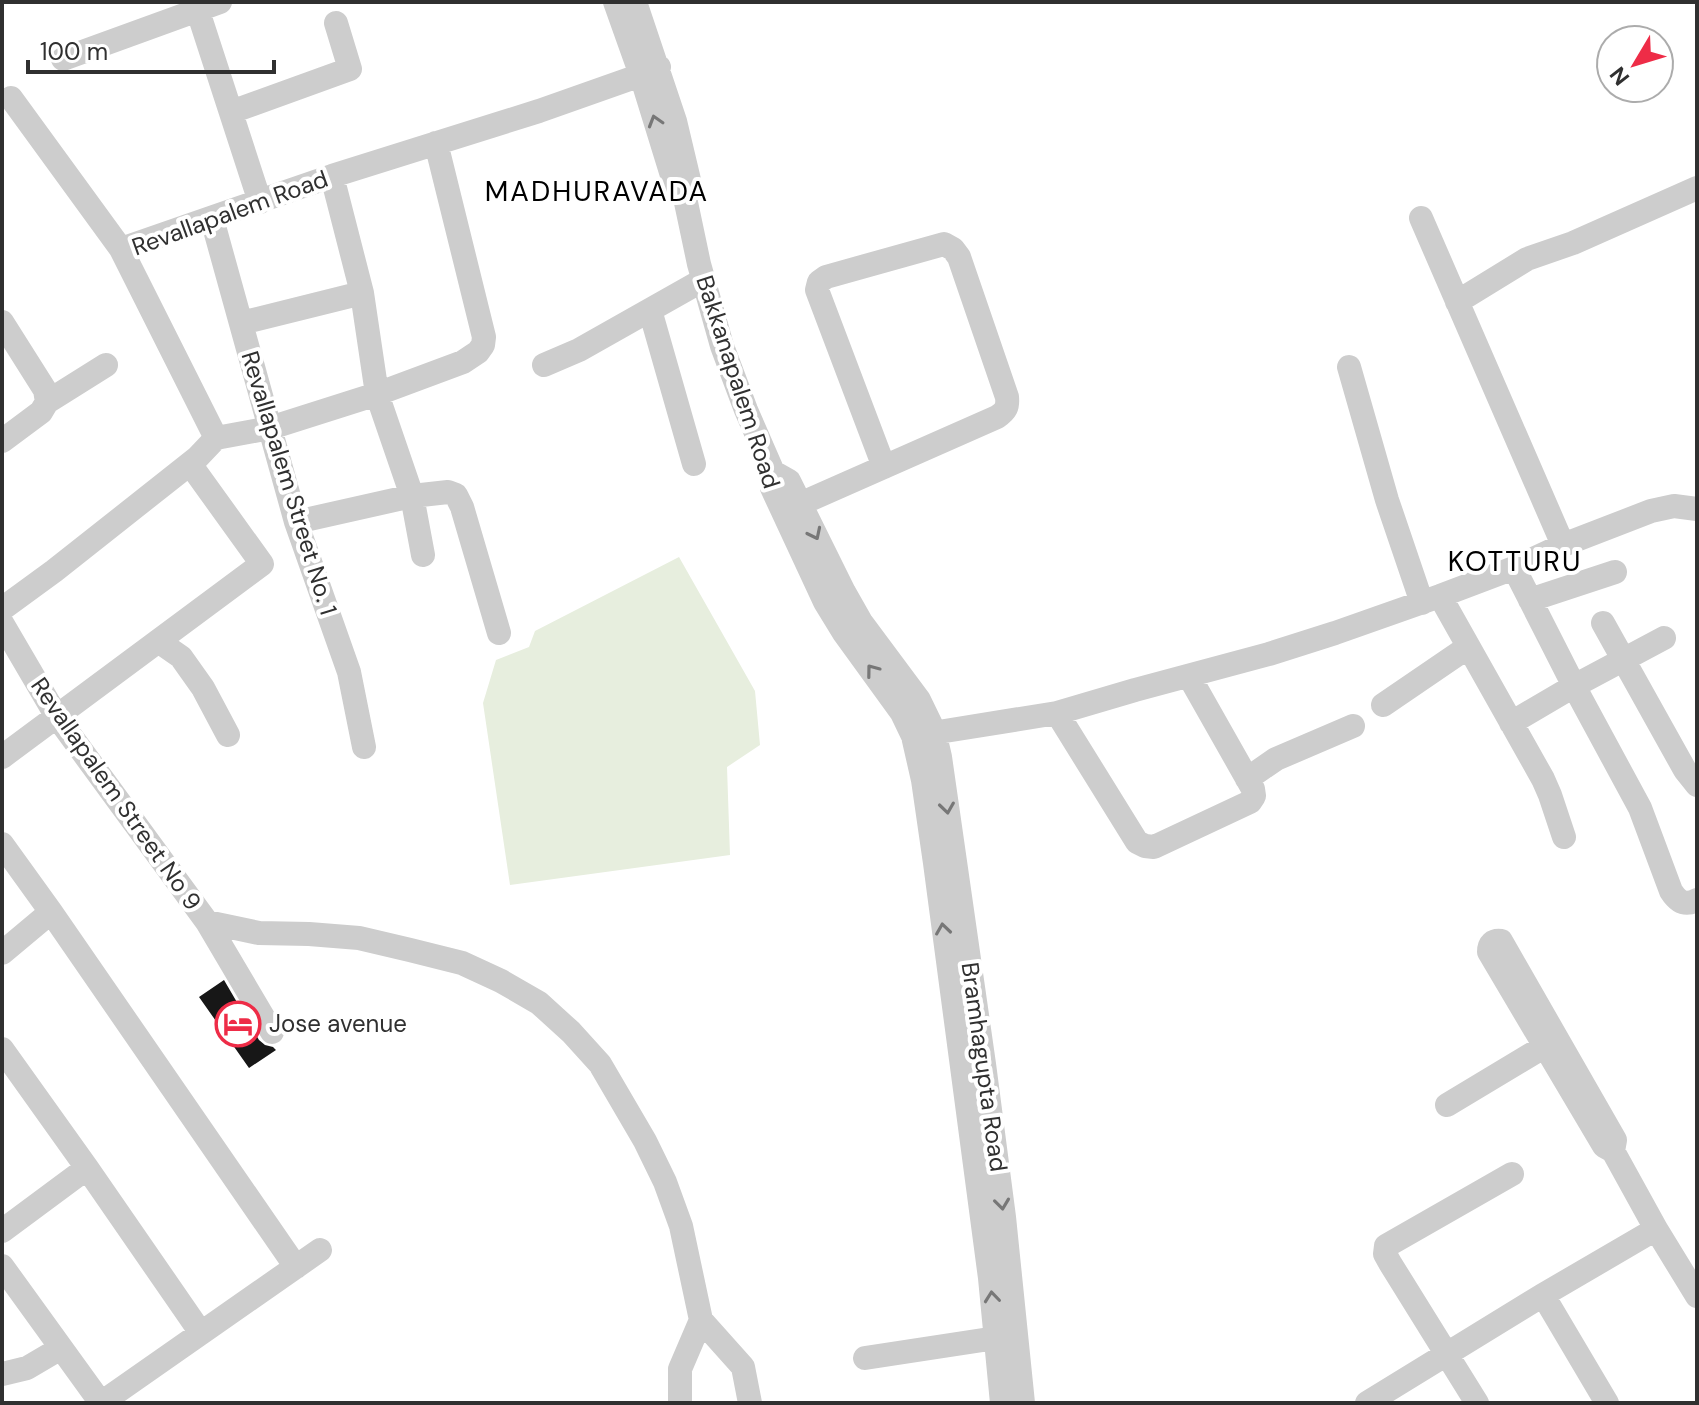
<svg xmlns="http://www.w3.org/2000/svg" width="1699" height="1405" font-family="'DM Sans',sans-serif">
	<rect width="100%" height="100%" fill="#fff"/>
	<path fill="#e7eede" d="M 679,557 L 755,691 L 760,745 L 727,767 L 730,855 L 510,885 L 483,703 L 496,660 L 529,647 L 535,631 Z"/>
	<path fill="#171717" d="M 224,980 L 259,1040 L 265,1045 L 273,1047 L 276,1050 L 249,1068 L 199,997 Z"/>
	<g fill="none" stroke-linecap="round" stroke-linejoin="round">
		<path stroke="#cdcdcd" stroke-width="24" d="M 195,2 L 260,202
			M 615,2 L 641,75 L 674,182 L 679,188
			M 635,2 L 675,121 L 689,180 L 684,193 L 699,264 L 722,346 L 746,410 L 773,472 L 772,488 L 825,602 L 844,633 L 902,713 L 913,736 L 923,780 L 935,863 L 990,1278 L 1002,1403
			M 63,59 L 220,2
			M 11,98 L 121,249
			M 231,112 L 350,69 L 336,23
			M 332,176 L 362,293 L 377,394 L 412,496 L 423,555
			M 1421,218 L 1563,545
			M 212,219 L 296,522 L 349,672 L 364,747
			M 1457,302 L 1527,259 L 1573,243 L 1697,188
			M 650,310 L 694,464
			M 2,322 L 45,390 L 47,402 L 41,412 L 2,441
			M 241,323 L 362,293
			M 544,365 L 579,350 L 703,280
			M 1349,367 L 1387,500 L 1422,603
			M 47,402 L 106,365
			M 216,438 L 270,428 L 377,394 L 463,362 L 478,352 L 483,345 L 484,337 L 436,143
			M 773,472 L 789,481 L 844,592 L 861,622 L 919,700 L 934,731 L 940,757 L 984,1064 L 1004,1217 L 1023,1403
			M 800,504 L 997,417 C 1006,411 1008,407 1007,397 L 959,257 L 953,249 L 944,244 L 826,277 L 819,282 L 817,290 L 884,467
			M 296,522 L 412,496 L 448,492 L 456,495 L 462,507 L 499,633
			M 1514,568 L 1574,686 L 1640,808 L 1671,891 C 1678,902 1685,906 1697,900
			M 1440,596 L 1543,779 L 1550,795 L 1564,837
			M 1530,600 L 1615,572
			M 2,609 L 54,571 L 197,458 L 216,438 L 121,249 L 332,176 L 539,111 L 641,75 L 659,67
			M 2,623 L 57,717 L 207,922 L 272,1032
			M 1603,623 L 1685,770 L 1697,785
			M 158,641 L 181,657 L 203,688 L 228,735
			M 1383,705 L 1468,647
			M 1057,713 L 1137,842 L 1145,846 L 1154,847 L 1250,802 L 1254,796 L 1253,789 L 1189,676
			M 1511,723 L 1574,686 L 1664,638
			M 920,735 L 1057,713 L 1135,690 L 1269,654 L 1335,633 L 1440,596 L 1514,568 L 1563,545 L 1651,511 L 1674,506 L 1697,509
			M 2,757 L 262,564 L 190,464
			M 1247,779 L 1276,759 L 1353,726
			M 2,844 L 51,912 L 296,1267
			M 207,922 L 259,933 L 309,934 L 359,938 L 410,950 L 462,963 L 501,981 L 539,1003 L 571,1032 L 600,1064 L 645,1141 L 665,1182 L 681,1226 L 701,1320 L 743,1367 L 750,1403
			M 2,953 L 51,912
			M 2,1049 L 87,1168 L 201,1333
			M 1447,1105 L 1557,1039
			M 1613,1151 L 1615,1140 L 1501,941 C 1493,940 1489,944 1489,952 L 1604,1146 L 1613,1151 L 1656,1229
			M 2,1231 L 87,1168
			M 2,1266 L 101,1403
			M 1543,1295 L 1607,1403
			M 865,1358 L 996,1338
			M 2,1374 L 27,1368 L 61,1348
			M 101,1403 L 320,1250
			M 680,1403 L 680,1369 L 701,1320
			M 1367,1403 L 1543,1295 L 1656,1229 L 1697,1296
			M 1477,1403 L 1390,1263 L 1385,1254 L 1386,1246 L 1512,1174"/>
	</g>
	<defs><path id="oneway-chevron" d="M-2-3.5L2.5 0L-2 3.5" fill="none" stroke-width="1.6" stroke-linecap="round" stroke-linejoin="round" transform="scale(2)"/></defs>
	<g stroke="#777">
		<use href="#oneway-chevron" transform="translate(655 121) rotate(-107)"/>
		<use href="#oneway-chevron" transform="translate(815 534) rotate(64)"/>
		<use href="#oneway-chevron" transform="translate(872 670) rotate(-127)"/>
		<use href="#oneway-chevron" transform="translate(947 808) rotate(82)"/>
		<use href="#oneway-chevron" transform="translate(943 929) rotate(-98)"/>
		<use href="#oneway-chevron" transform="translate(1002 1204) rotate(83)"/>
		<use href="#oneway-chevron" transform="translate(992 1297) rotate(-96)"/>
	</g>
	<defs>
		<g id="hotel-ring" transform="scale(2.3)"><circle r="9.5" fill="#fff" stroke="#ee2c47" stroke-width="1.5"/><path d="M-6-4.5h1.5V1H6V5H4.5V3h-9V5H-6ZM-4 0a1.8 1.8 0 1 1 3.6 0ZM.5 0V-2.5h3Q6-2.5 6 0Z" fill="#ee2c47"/></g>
	</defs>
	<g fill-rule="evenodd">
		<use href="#hotel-ring" x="238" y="1024"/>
	</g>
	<g text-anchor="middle" stroke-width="8" stroke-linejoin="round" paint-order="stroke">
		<g font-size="24" fill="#303030" stroke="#fff">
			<text transform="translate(230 213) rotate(-20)" y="8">Revallapalem Road</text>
			<text transform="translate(738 382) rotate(72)" y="8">Bakkanapalem Road</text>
			<text transform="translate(289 483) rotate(73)" y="8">Revallapalem Street No. 1</text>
			<text transform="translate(116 794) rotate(55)" y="8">Revallapalem Street No 9</text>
			<text transform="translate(984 1067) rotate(82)" y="8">Bramhagupta Road</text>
		</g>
		<g font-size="24" fill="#303030" stroke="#fff" text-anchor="start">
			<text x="269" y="1032">Jose avenue</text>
		</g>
		<g font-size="28" letter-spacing="2" fill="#000" stroke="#fff">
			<text x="597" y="201">MADHURAVADA</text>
			<text x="1515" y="571">KOTTURU</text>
		</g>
	</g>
	<rect width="1699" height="1405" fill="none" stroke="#303030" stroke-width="8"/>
	<g transform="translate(1635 64) rotate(232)"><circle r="38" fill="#ffffff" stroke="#acacac" stroke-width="2"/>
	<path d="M0-6L14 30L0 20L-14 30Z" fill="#ee2c47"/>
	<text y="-12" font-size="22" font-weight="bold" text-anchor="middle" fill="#303030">N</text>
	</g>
	<path d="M28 60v12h246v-12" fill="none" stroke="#303030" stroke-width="4"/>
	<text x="40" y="60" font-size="24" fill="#303030" stroke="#ffffff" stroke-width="6" paint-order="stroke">100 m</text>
</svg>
